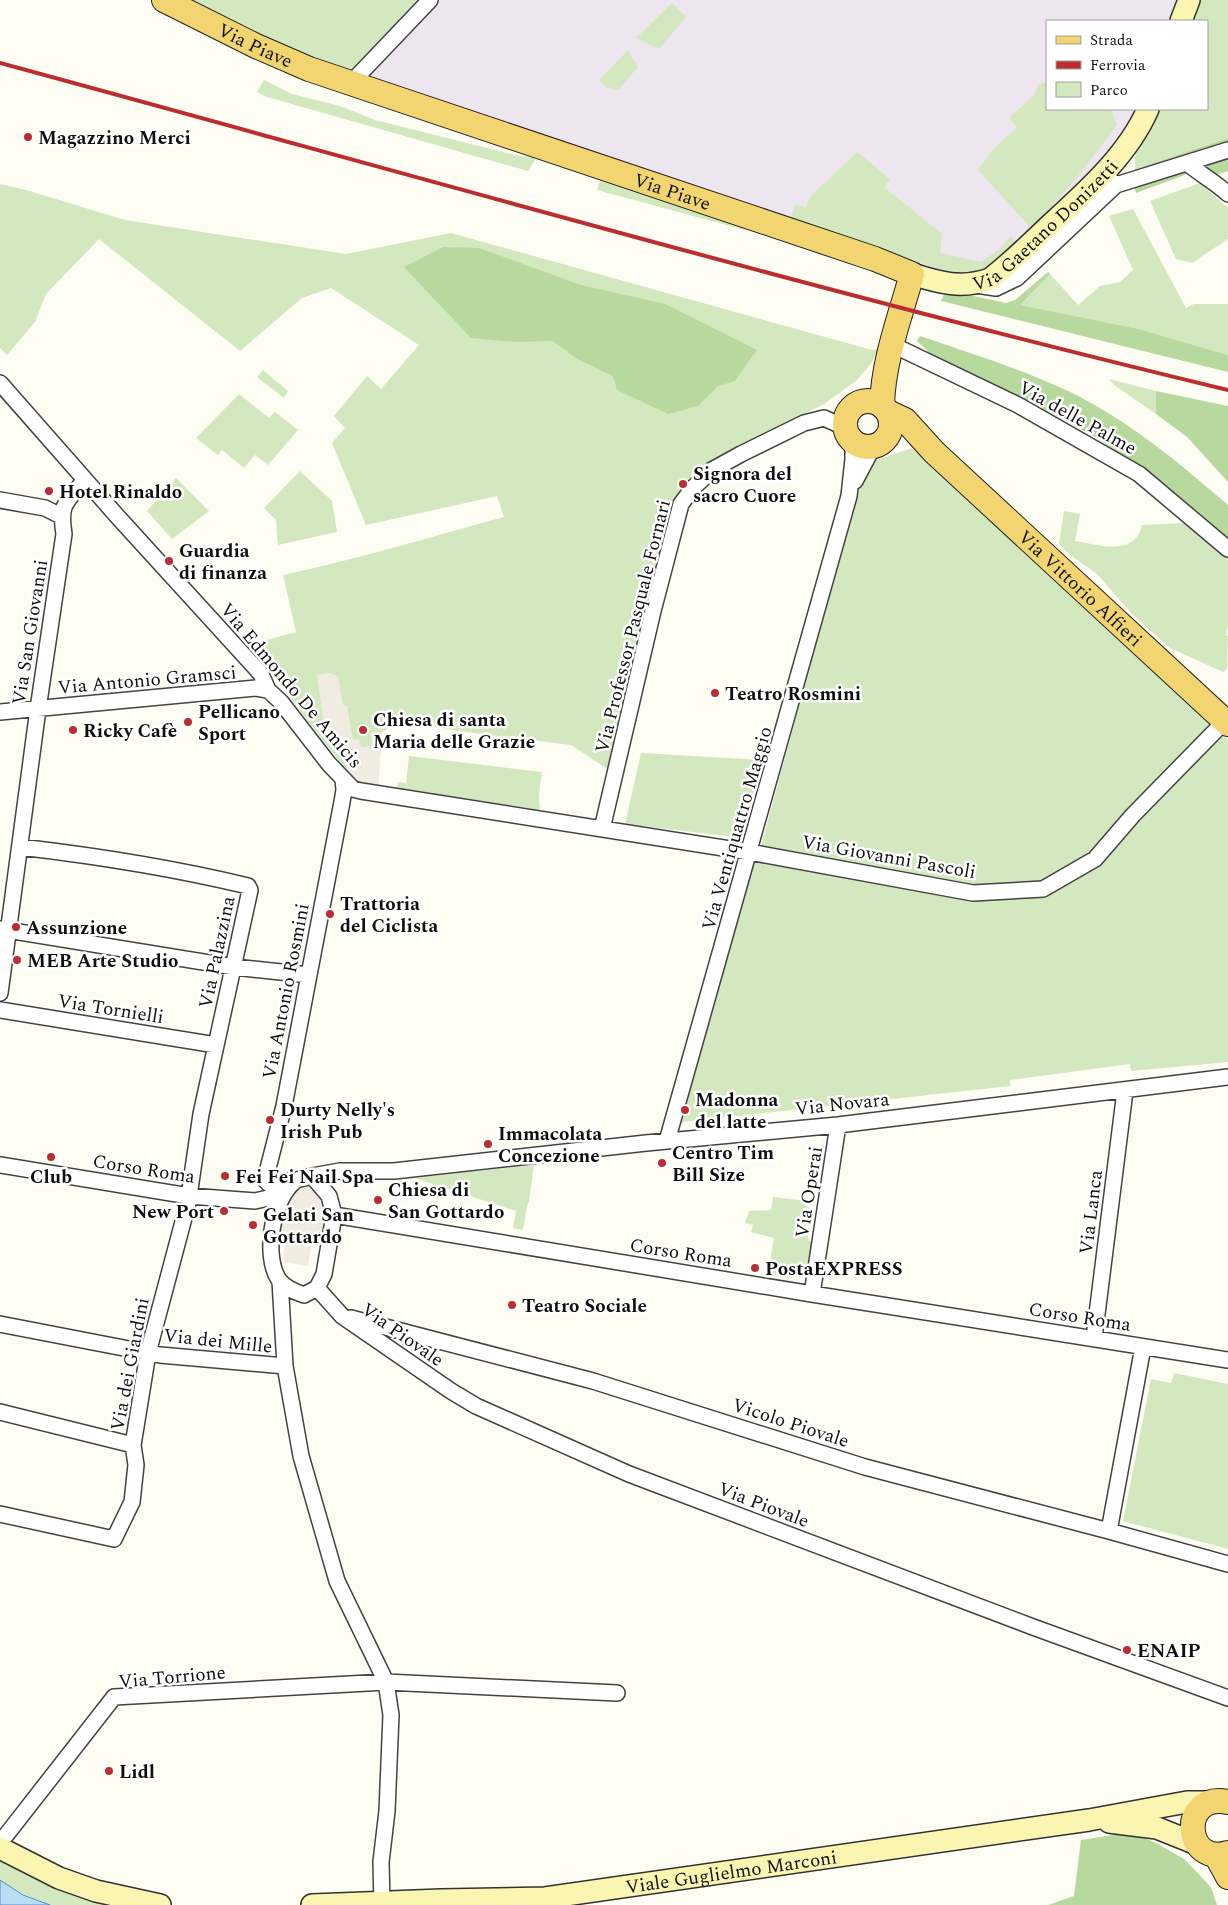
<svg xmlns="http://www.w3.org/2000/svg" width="1228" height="1905" font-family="Spectral,serif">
	<rect width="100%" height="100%" fill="#fefdf4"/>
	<path fill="#ede6ee" d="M 430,0 L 1189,0 L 1181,21 L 1047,21 L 1047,109 L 1148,109 L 1130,140 L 975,285 L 350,84 Z"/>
	<path fill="#d3e8be" d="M 178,0 L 419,0 L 350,71 L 294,52 Z
		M 1197,0 L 1228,0 L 1228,138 L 1144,166 L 1135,171 L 1135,156 L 1157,109 L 1207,109 L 1207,21 L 1189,21 Z
		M 672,3 L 686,17 L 659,49 L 636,38 Z
		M 628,50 L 638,67 L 618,90 L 606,87 L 599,80 Z
		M 264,80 L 292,94 L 340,106 L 375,120 L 515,155 L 536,158 L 528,171 L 267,97 L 257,92 Z
		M 1047,82 L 1047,109 L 1111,109 L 1117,125 L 1079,175 L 1032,229 L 978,170 L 993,150 L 1017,127 L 1009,118 L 1035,94 L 1038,85 Z
		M 857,152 L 890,179 L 884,187 L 942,234 L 940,253 L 981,262 L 998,250 L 1011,236 L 1017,245 L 986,273 L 948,272 L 791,218 L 796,204 L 806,207 L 810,197 Z
		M 600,180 L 745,226 L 745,230 L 597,190 Z
		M 1200,183 L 1228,208 L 1228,239 L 1192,263 L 1176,259 L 1150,201 Z
		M 0,184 L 26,190 L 125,220 L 346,254 L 451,233 L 872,350 L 879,349 L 870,365 L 856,381 L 824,404 L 736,448 L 693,488 L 609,770 L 571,745 L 458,731 L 402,721 L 382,732 L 378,786 L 353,779 L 249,645 L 296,632 L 283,575 C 358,559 430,537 504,517 L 497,496 L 366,525 L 332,443 L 345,428 L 334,416 L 367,376 L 381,389 L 419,345 L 331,288 L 302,298 L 240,351 L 99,239 L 46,294 L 35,322 L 7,355 L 0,348 Z
		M 1133,209 L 1186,308 L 1194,304 L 1228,304 L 1228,355 L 1139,329 L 1019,305 L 1050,274 L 1078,305 L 1100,286 L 1120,282 L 1133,270 L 1109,216 Z
		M 263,370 L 288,391 L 284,398 L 257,377 Z
		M 1109,379 L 1156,391 L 1156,414 L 1114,385 Z
		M 239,394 L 269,418 L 275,412 L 298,430 L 268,465 L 255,455 L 244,468 L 222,450 L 218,455 L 196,438 Z
		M 912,448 L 945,475 L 1228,739 L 1228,1062 L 1131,1071 L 1130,1064 L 1010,1080 L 1010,1086 L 673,1123 L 748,857 L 758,857 L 865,464 Z
		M 300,471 L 332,501 L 337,532 L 278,545 L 276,520 L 264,508 Z
		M 176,478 L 209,511 L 172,539 L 147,511 Z
		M 1064,511 L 1080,514 L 1075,541 C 1099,545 1135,557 1142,525 L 1185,523 L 1197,512 L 1228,542 L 1228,626 L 1226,635 L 1228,636 L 1227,669 L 1223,672 L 1170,648 L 1133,615 L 1097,574 L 1069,554 L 1059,544 Z
		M 641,753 L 762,760 L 743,833 L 734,837 L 625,824 Z
		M 409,756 L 542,772 L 539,795 L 540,810 L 397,788 L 398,782 L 406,783 Z
		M 534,1165 L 529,1201 L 527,1206 L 523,1230 L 513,1228 L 516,1211 L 414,1178 Z
		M 773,1197 L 807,1201 L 807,1207 L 811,1208 L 809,1218 L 807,1218 L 804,1235 L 808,1236 L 809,1241 L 812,1241 L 806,1270 L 793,1268 L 791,1277 L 768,1274 L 774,1238 L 751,1232 L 753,1225 L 745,1223 L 749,1211 L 771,1210 Z
		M 1174,1373 L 1228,1384 L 1228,1549 L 1123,1521 L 1151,1379 L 1171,1383 Z
		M 0,1848 L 160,1905 L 50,1905 L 23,1895 L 0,1880 Z"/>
	<path fill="#b7d99e" d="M 1228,138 L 1228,171 L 1215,175 L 1204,168 L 1136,193 C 1132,180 1131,174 1144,166 Z
		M 443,247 L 479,248 L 581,285 L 665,304 L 757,350 L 735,381 L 718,386 L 698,406 L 668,414 L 617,390 L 613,376 L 577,359 L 553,341 L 517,342 L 471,338 L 404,267 Z
		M 1048,272 L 1050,274 L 1020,305 L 1139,329 L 1228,355 L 1228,372 L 941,301 L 946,290 L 1006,303 L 1015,300 Z
		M 920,336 C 969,353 1019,368 1066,390 C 1127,419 1178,462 1228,505 L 1228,542 L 1197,512 L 1144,470 L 1095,437 L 1012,392 L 933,356 L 917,341 Z
		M 1156,391 L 1228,406 L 1228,482 L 1187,437 L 1156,414 Z
		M 1132,1832 L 1158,1844 L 1184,1859 L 1211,1887 L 1217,1905 L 1048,1905 L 1074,1896 L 1081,1840 Z"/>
	<path fill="#f0ece2" d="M 330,673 L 338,677 L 343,705 L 347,706 L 353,740 L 359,739 L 361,747 L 372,746 L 371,737 L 382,732 L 378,786 L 364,785 L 353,779 L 344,768 L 355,760 L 323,720 L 317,675 Z
		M 312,1176 L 329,1196 L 331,1239 L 313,1236 L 308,1266 L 283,1262 L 287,1232 L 272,1229 L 282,1195 Z"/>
	<path fill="#bbddf4" stroke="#4591c8" d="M 0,1880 L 23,1895 L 50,1905 L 0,1905 Z"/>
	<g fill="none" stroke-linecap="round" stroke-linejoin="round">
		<g stroke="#434343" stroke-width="18">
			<path id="street" d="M 350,84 L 430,0
				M 1187,163 C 1200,174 1215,182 1228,194
				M 1109,179 L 1116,185 L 1228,150
				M 976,285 L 996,288 L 1017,278 L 1116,185
				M 893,345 L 1018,405 L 1139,474 L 1228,549
				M 0,383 L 117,516 L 261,674 L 268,690 L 281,702 L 329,764 L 353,789 L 361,791 L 749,852 L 973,893 L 1043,889 L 1095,859 L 1133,815 L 1225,721
				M 855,481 L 873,447
				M 0,500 L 45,508 L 61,516
				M 0,712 L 256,688 L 268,690
				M 602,829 L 653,611 L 681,504 L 693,488 L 712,470 L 741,454 L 804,423 L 824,418 L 846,428
				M 0,929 L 234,967 L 309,975
				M 0,993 L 38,709 L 64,534 C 59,504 66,502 85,480
				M 0,1010 L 216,1045
				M 667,1141 L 849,496 L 853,459 L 853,441
				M 0,1165 L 189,1196 L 255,1201 L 282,1195
				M 312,1176 L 340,1171 L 394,1171 L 646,1143 L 838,1125 L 1228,1077
				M 312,1176 L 329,1196 L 334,1215 L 324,1274 L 317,1288 L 304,1295 C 295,1292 285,1288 279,1280 C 263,1256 272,1200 294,1182 C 298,1178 306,1178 312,1176 Z
				M 295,1180 L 269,1184 L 265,1180 L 284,1106 L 342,802 L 344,790 L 343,779
				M 334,1215 L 812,1294 L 1228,1360
				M 280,1281 L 285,1366 L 301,1456 L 337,1581 L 386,1682 L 391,1715 L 387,1811 L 381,1862 L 382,1905
				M 317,1288 L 342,1316 L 451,1391 L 476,1406 L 629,1474 L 1033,1627 L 1228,1698
				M 812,1294 L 838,1125
				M 351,1318 L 593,1381 L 865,1467 L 1109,1531 L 1228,1564
				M 0,1324 L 160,1355 L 285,1366
				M 1094,1338 L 1125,1091
				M 0,1412 L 133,1445
				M 0,1514 L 114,1539 L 132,1502 L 136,1465 L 133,1445 L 148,1353 L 188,1203 L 201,1114 L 250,890 L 248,886 C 173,868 97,856 20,847
				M 1109,1531 L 1143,1347
				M 0,1843 L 114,1697 L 386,1682 L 617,1693"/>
		</g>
		<g stroke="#323232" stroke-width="24">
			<g id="secondary">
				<path d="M 1181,21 L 1189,0"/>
				<path id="s1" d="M 912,274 C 940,283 962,289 990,279 C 1011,263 1030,244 1050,225 C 1086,192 1128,155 1148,109"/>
				<path d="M 1109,1822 L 1157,1828 L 1197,1844"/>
				<path d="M 0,1848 L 59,1878 L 96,1891 L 160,1905"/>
				<path id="s2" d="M 312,1905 L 441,1900 L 545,1898 L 1089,1820 L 1187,1802 L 1211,1802"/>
			</g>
		</g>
		<g stroke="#212121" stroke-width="26">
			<g id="primary">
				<path id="s3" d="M 164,0 L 256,46 L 309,69 L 875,259 L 912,274 C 900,317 883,361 882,406"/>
				<circle cx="868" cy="424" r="23"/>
				<path id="s4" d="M 888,412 L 905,420 L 934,452 L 1228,724"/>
				<path d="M 1228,1802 C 1178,1792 1184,1867 1228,1853"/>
				<path d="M 1216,1855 L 1228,1877"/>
			</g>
		</g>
		<use href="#street" stroke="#fff" stroke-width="15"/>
		<use href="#secondary" stroke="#fbf5b2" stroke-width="21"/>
		<use href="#primary" stroke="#f2d570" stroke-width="24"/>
		<path stroke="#bb2d31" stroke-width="4" d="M 0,63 C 409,174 816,291 1228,390"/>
	</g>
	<g fill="#bb2d31" stroke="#fff" stroke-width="2">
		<circle cx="28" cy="137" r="5"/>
		<circle cx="683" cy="484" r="5"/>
		<circle cx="49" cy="491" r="5"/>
		<circle cx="169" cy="561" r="5"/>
		<circle cx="715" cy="693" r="5"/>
		<circle cx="188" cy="722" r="5"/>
		<circle cx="73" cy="730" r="5"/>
		<circle cx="363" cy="730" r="5"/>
		<circle cx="330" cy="914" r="5"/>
		<circle cx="16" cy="927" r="5"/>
		<circle cx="17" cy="960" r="5"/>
		<circle cx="685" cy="1110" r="5"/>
		<circle cx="270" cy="1120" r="5"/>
		<circle cx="488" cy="1144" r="5"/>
		<circle cx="51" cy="1157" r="5"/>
		<circle cx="662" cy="1163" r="5"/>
		<circle cx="225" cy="1176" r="5"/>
		<circle cx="378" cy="1200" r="5"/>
		<circle cx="224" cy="1211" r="5"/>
		<circle cx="253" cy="1225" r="5"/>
		<circle cx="755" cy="1268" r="5"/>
		<circle cx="512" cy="1305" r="5"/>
		<circle cx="1127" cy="1650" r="5"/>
		<circle cx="109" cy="1771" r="5"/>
	</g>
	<g text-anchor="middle" stroke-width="5" stroke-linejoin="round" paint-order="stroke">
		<g font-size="19" fill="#101010" stroke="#fff">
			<text dy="7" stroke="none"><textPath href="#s3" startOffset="102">Via Piave</textPath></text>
			<text dy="7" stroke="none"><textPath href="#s3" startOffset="544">Via Piave</textPath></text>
			<text dy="7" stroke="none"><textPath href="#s1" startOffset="156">Via Gaetano Donizetti</textPath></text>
			<text transform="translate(1078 417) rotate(29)" y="7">Via delle Palme</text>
			<text dy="7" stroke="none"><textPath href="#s4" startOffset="262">Via Vittorio Alfieri</textPath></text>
			<text transform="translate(632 626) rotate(-76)" y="7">Via Professor Pasquale Fornari</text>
			<text transform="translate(29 632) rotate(-81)" y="7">Via San Giovanni</text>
			<text transform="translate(147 679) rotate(-5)" y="7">Via Antonio Gramsci</text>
			<text transform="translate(292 685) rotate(50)" y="7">Via Edmondo De Amicis</text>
			<text transform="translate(736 828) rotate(-74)" y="7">Via Ventiquattro Maggio</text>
			<text transform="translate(889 856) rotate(10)" y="7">Via Giovanni Pascoli</text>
			<text transform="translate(216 952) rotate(-78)" y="7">Via Palazzina</text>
			<text transform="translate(285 991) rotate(-79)" y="7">Via Antonio Rosmini</text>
			<text transform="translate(111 1008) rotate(9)" y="7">Via Tornielli</text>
			<text transform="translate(842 1103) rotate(-6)" y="7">Via Novara</text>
			<text transform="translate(144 1168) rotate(9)" y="7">Corso Roma</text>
			<text transform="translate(808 1192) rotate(-81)" y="7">Via Operai</text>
			<text transform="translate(1090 1212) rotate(-83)" y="7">Via Lanca</text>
			<text transform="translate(681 1252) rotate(9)" y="7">Corso Roma</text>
			<text transform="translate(1080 1316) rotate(9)" y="7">Corso Roma</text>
			<text transform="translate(403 1334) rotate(35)" y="7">Via Piovale</text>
			<text transform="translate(218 1340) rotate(6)" y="7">Via dei Mille</text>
			<text transform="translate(129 1364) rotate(-79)" y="7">Via dei Giardini</text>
			<text transform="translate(791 1422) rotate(18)" y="7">Vicolo Piovale</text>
			<text transform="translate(764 1504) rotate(21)" y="7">Via Piovale</text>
			<text transform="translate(172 1676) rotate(-5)" y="7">Via Torrione</text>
			<text dy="7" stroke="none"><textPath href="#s2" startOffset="421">Viale Guglielmo Marconi</textPath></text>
		</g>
		<g font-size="19" font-weight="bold" fill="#101010" stroke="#fff" text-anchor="start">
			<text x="38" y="144">Magazzino Merci</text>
			<text x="693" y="480">Signora del<tspan x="693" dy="22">sacro Cuore</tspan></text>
			<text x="59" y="498">Hotel Rinaldo</text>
			<text x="179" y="557">Guardia<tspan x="179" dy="22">di finanza</tspan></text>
			<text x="725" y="700">Teatro Rosmini</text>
			<text x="198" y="718">Pellicano<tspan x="198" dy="22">Sport</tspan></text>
			<text x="373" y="726">Chiesa di santa<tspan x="373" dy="22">Maria delle Grazie</tspan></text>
			<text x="83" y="737">Ricky Cafè</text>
			<text x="340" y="910">Trattoria<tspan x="340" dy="22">del Ciclista</tspan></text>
			<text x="26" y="934">Assunzione</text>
			<text x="27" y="967">MEB Arte Studio</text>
			<text x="695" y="1106">Madonna<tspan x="695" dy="22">del latte</tspan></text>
			<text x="280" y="1116">Durty Nelly's<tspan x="280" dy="22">Irish Pub</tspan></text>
			<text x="498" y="1140">Immacolata<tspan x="498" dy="22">Concezione</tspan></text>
			<text x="672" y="1159">Centro Tim<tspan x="672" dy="22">Bill Size</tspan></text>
			<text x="51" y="1183" text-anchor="middle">Club</text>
			<text x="235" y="1183">Fei Fei Nail Spa</text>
			<text x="388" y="1196">Chiesa di<tspan x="388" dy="22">San Gottardo</tspan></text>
			<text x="214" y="1218" text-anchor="end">New Port</text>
			<text x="263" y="1221">Gelati San<tspan x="263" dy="22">Gottardo</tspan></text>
			<text x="765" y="1275">PostaEXPRESS</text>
			<text x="522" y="1312">Teatro Sociale</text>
			<text x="1137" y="1657">ENAIP</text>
			<text x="119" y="1778">Lidl</text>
		</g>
	</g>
	<rect x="1046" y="20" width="162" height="90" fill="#ffffff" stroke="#9f9f9f"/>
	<rect x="1056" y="36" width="25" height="8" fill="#f2d570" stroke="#9f9f9f"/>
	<text x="1090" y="45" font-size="15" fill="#101010">Strada</text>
	<rect x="1056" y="61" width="25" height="8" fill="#bb2d31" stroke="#9f9f9f"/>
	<text x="1090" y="70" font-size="15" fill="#101010">Ferrovia</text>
	<rect x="1056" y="82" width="25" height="15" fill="#d3e8be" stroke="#9f9f9f"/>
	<text x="1090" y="95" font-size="15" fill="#101010">Parco</text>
</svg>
